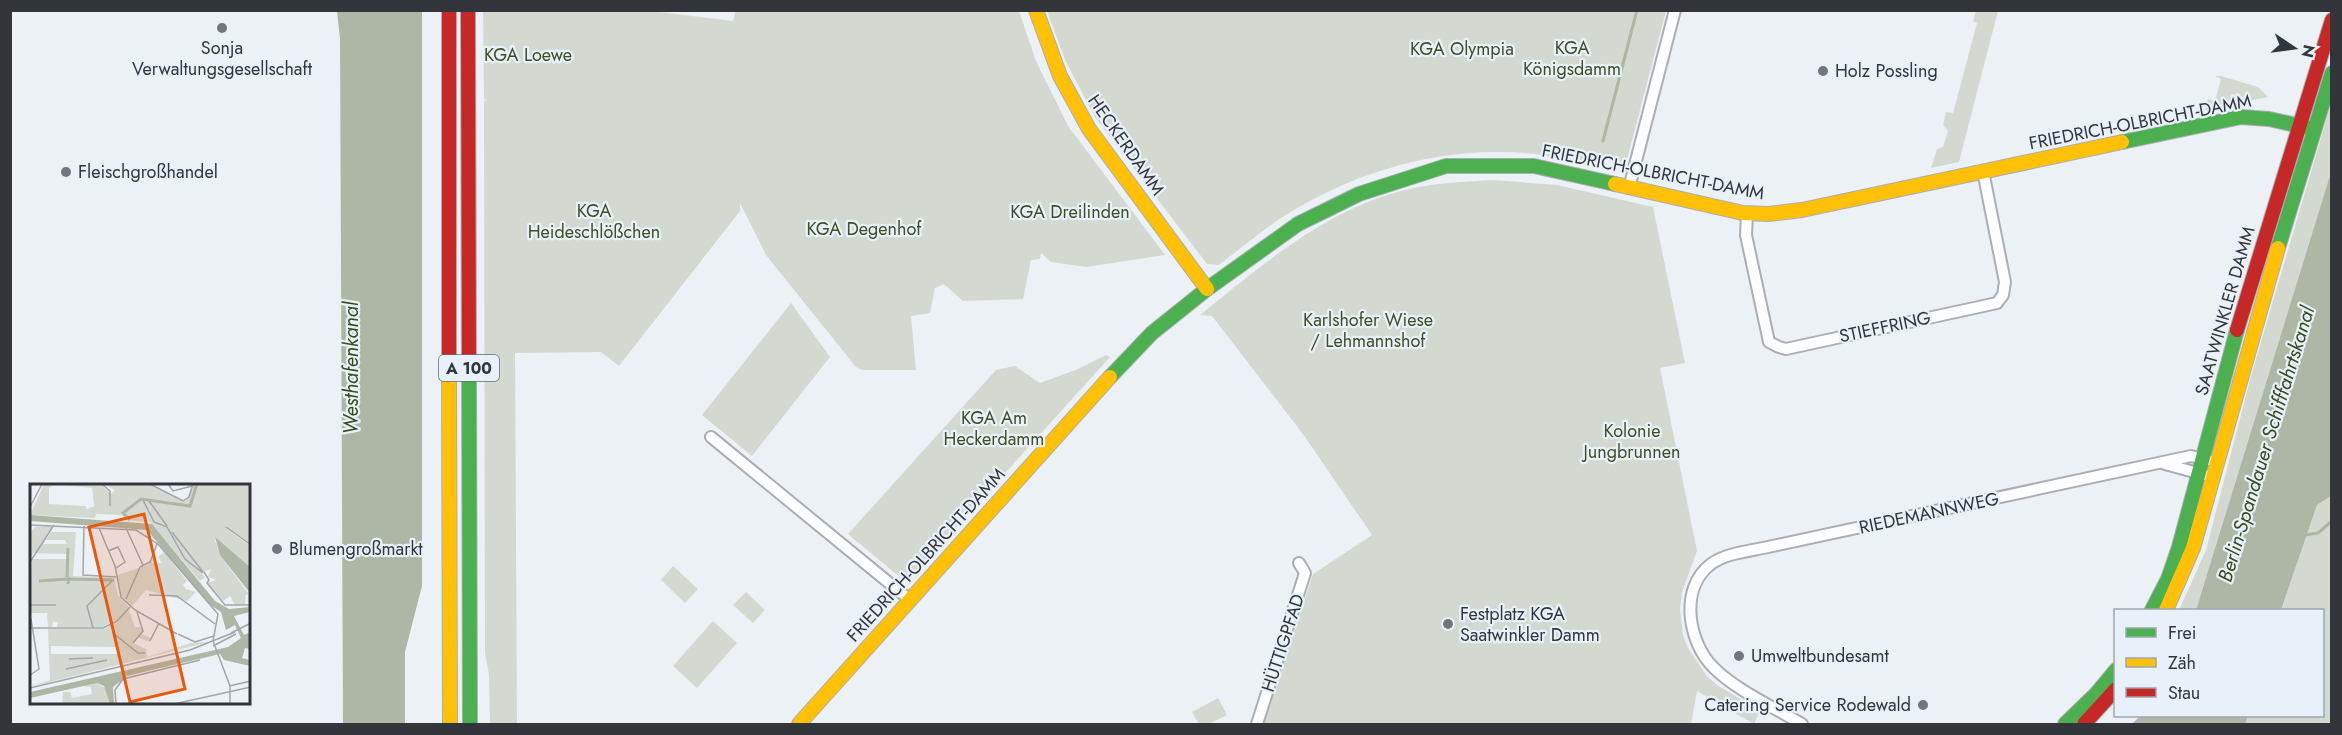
<svg xmlns="http://www.w3.org/2000/svg" width="2342" height="735" font-family="Jost,sans-serif">
	<rect width="100%" height="100%" fill="#ecf1f6"/>
	<path fill="#d3d9d0" d="M 652,11 L 733,21 L 736,10 L 1019,11 L 1036,61 L 1068,126 L 1165,255 L 1086,267 L 1051,262 L 1041,253 L 1040,259 L 1031,260 L 1023,299 L 963,301 L 944,284 L 935,288 L 930,313 L 911,316 L 916,370 L 862,370 L 856,367 L 766,255 L 740,203 L 740,211 L 619,366 L 601,352 L 515,353 L 517,724 L 490,724 L 489,675 L 485,653 L 484,102 L 486,99 L 484,99 L 483,11 Z
		M 1047,11 L 1047,10 L 1666,11 L 1625,167 L 1596,155 L 1589,165 C 1571,162 1553,157 1535,154 C 1447,144 1355,170 1281,218 C 1260,232 1240,249 1219,265 L 1207,264 L 1095,117 L 1066,62 Z
		M 1976,11 L 1998,11 L 1959,162 L 1931,168 L 1937,149 L 1943,147 L 1948,131 L 1943,125 L 1946,112 L 1953,113 L 1977,23 L 1973,21 Z
		M 2215,76 L 2221,76 L 2258,87 L 2268,97 L 2205,110 L 2208,99 L 2215,101 L 2221,79 Z
		M 2331,104 L 2331,172 L 2196,610 L 2179,610 L 2206,550 L 2251,376 Z
		M 1492,180 L 1557,185 L 1653,207 L 1685,363 L 1660,368 L 1697,551 L 1682,592 L 1680,609 L 1683,635 L 1688,648 L 1706,675 L 1717,685 L 1760,711 L 1754,724 L 1697,691 L 1691,724 L 1264,724 L 1313,574 L 1372,535 L 1303,434 L 1212,316 L 1200,315 C 1261,266 1324,211 1401,191 C 1431,183 1462,182 1492,180 Z
		M 791,303 L 830,357 L 752,456 L 702,415 Z
		M 1106,355 L 1110,357 L 912,576 L 901,578 L 848,534 L 996,370 L 1015,366 L 1040,383 L 1078,369 Z
		M 2331,496 L 2331,724 L 2245,724 L 2248,716 L 2322,716 L 2322,610 L 2281,610 L 2317,505 Z
		M 673,566 L 698,589 L 685,603 L 661,580 Z
		M 746,592 L 765,610 L 753,623 L 733,605 Z
		M 713,621 L 737,643 L 697,688 L 673,666 Z
		M 1218,698 L 1227,715 L 1209,724 L 1199,724 L 1192,712 Z"/>
	<path fill="#aeb6a5" d="M 337,11 L 422,11 L 422,586 L 405,652 L 405,724 L 343,724 L 340,39 Z
		M 2331,172 L 2331,496 L 2317,505 L 2281,610 L 2196,610 Z
		M 2140,716 L 2248,716 L 2245,724 L 2132,724 Z"/>
	<g fill="none" stroke-linecap="round" stroke-linejoin="round">
		<path stroke="#aeb6a5" stroke-width="3" d="M 1603,141 L 1637,10
			M 2305,535 L 2318,533 L 2332,521"/>
		<g stroke="#abaeb2" stroke-width="14">
			<path id="street" d="M 1629,188 L 1675,10
				M 1747,214 L 1746,235 L 1769,342 L 1779,347 L 1786,349 L 1997,303 L 2003,295 L 2005,282 L 1983,171
				M 711,437 L 910,600
				M 2165,464 L 2205,475
				M 1257,724 L 1305,573 L 1299,563
				M 1802,724 C 1775,708 1734,689 1713,667 C 1688,642 1679,588 1711,564 C 1726,553 1750,551 1768,547 L 2191,456 L 2208,460"/>
		</g>
		<g stroke="#abaeb2" stroke-width="16">
			<path id="fast" d="M 2122,142 L 2241,117 L 2269,119 L 2314,129
				M 2278,248 L 2332,73
				M 469,370 L 470,724
				M 1110,377 L 1152,333 L 1207,289 L 1298,224 L 1359,194 L 1446,166 L 1534,166 L 1615,184
				M 2152,610 L 2168,579 L 2179,547 L 2237,330
				M 2065,724 L 2096,694 L 2116,670"/>
		</g>
		<g stroke="#abaeb2" stroke-width="16">
			<path id="slow" d="M 1036,10 L 1060,76 L 1089,129 L 1207,289
				M 1615,184 L 1743,213 L 1769,214 L 1802,210 L 2122,142
				M 449,358 L 450,724
				M 2166,610 L 2193,548 L 2278,248
				M 799,724 L 1110,377"/>
		</g>
		<g stroke="#abaeb2" stroke-width="16">
			<path id="jam" d="M 449,10 L 449,358
				M 468,10 L 469,370
				M 2237,330 L 2332,20
				M 2084,724 L 2116,689"/>
		</g>
		<use href="#street" stroke="#fcfdfe" stroke-width="10"/>
		<use href="#fast" stroke="#4caf50" stroke-width="14"/>
		<use href="#slow" stroke="#ffc107" stroke-width="14"/>
		<use href="#jam" stroke="#c62828" stroke-width="14"/>
	</g>
	<g fill="#73777b" stroke="#e8f1fa" stroke-width="2">
		<circle cx="222" cy="28" r="6"/>
		<circle cx="1823" cy="71" r="6"/>
		<circle cx="66" cy="172" r="6"/>
		<circle cx="277" cy="549" r="6"/>
		<circle cx="1448" cy="624" r="6"/>
		<circle cx="1739" cy="656" r="6"/>
		<circle cx="1923" cy="705" r="6"/>
	</g>
	<g text-anchor="middle" stroke-width="4.5" stroke-linejoin="round" paint-order="stroke">
		<rect fill="#e8f1fa" stroke="#696d73" stroke-width="1.5" x="439" y="355" width="60" height="26" rx="4.5"/>
		<g font-size="16" font-weight="bold" fill="#323539">
			<text x="469" y="374">A 100</text>
		</g>
		<g font-size="18" fill="#323539" stroke="#e8f1fa" text-anchor="start">
			<text x="222" y="54" text-anchor="middle">Sonja<tspan x="222" dy="21">Verwaltungsgesellschaft</tspan></text>
			<text x="1835" y="77">Holz Possling</text>
			<text x="78" y="178">Fleischgroßhandel</text>
			<text x="289" y="555">Blumengroßmarkt</text>
			<text x="1460" y="620">Festplatz KGA<tspan x="1460" dy="21">Saatwinkler Damm</tspan></text>
			<text x="1751" y="662">Umweltbundesamt</text>
			<text x="1911" y="711" text-anchor="end">Catering Service Rodewald</text>
		</g>
		<g font-size="18" fill="#3f4e21" stroke="#e8f1fa">
			<text x="1572" y="54">KGA<tspan x="1572" dy="21">Königsdamm</tspan></text>
			<text x="1462" y="55">KGA Olympia</text>
			<text x="528" y="61">KGA Loewe</text>
			<text x="594" y="217">KGA<tspan x="594" dy="21">Heideschlößchen</tspan></text>
			<text x="1070" y="218">KGA Dreilinden</text>
			<text x="864" y="235">KGA Degenhof</text>
			<text x="1368" y="326">Karlshofer Wiese<tspan x="1368" dy="21">/ Lehmannshof</tspan></text>
			<text x="994" y="424">KGA Am<tspan x="994" dy="21">Heckerdamm</tspan></text>
			<text x="1632" y="437">Kolonie<tspan x="1632" dy="21">Jungbrunnen</tspan></text>
		</g>
		<g font-size="18" fill="#323539" stroke="#e8f1fa">
			<text transform="translate(2140 122) rotate(-11)" y="6">FRIEDRICH-OLBRICHT-DAMM</text>
			<text transform="translate(1126 145) rotate(55)" y="6">HECKERDAMM</text>
			<text transform="translate(1653 172) rotate(11)" y="6">FRIEDRICH-OLBRICHT-DAMM</text>
			<text transform="translate(2225 311) rotate(-74)" y="6">SAATWINKLER DAMM</text>
			<text transform="translate(1885 327) rotate(-12)" y="6">STIEFFRING</text>
			<text transform="translate(1929 513) rotate(-12)" y="6">RIEDEMANNWEG</text>
			<text transform="translate(926 555) rotate(-48)" y="6">FRIEDRICH-OLBRICHT-DAMM</text>
			<text transform="translate(1283 643) rotate(-72)" y="6">HÜTTIGPFAD</text>
		</g>
		<g font-size="20" font-style="italic" fill="#3a481b" stroke="#e8f1fa">
			<text transform="translate(351 368) rotate(-90)" y="7">Westhafenkanal</text>
			<text transform="translate(2266 444) rotate(-73)" y="7">Berlin-Spandauer Schifffahrtskanal</text>
		</g>
	</g>
	<g transform="translate(30 484)">
		<rect width="220" height="220" fill="#ecf1f6"/>
		<path d="M 14,0 L 24,3 L 19,3 L 19,20 L 55,22 L 57,25 L 64,22 L 62,4 L 27,0 L 71,0 L 81,10 L 85,6 L 73,0 L 119,0 L 156,17 L 163,0 L 220,0 L 220,60 L 194,43 L 220,62 L 220,84 L 184,53 L 190,71 L 220,112 L 216,110 L 215,120 L 206,122 L 200,112 L 193,117 L 177,99 L 186,96 L 178,93 L 181,85 L 171,89 L 175,93 L 170,97 L 120,38 L 97,36 L 92,31 L 66,30 L 65,34 L 0,31 ZM 23,42 L 13,60 L 37,60 L 35,56 L 16,56 L 21,48 L 46,48 L 43,92 L 84,94 L 88,111 L 99,123 L 90,134 L 72,143 L 27,143 L 28,138 L 23,138 L 22,143 L 18,143 L 17,129 L 0,129 L 2,75 L 37,75 L 37,70 L 4,69 L 5,66 L 0,76 L 0,49 L 5,43 ZM 134,68 L 157,97 L 153,101 L 156,105 L 166,108 L 157,117 L 116,106 L 102,122 L 90,110 L 87,91 L 118,81 L 126,69 L 122,79 L 132,79 L 128,73 ZM 99,126 L 105,143 L 112,143 L 112,150 L 121,154 L 119,158 L 108,153 L 103,159 L 116,165 L 117,173 L 161,159 L 179,158 L 0,203 L 20,196 L 18,145 L 75,145 ZM 21,162 L 88,163 L 89,170 L 21,170 ZM 66,199 L 75,204 L 80,220 L 32,220 L 33,208 L 40,208 L 42,214 L 62,210 L 61,203 L 53,202 Z" fill="#d3d9d0" fill-rule="evenodd"/>
		<path d="M 0,31 L 122,40 L 185,117 L 199,125 L 220,123 L 220,128 L 204,132 L 214,151 L 220,148 L 220,165 L 215,164 L 212,174 L 220,176 L 220,182 L 194,176 L 190,170 L 97,192 L 83,203 L 84,220 L 80,220 L 74,202 L 67,199 L 0,214 L 0,208 L 198,163 L 211,154 L 205,141 L 196,146 L 191,128 L 179,120 L 117,46 L 0,37 ZM 185,53 L 220,83 L 220,109 L 190,71 Z" fill="#aeb6a5"/>
		<path fill="none" stroke="#aeb6a5" stroke-width="3" d="M 100,36 L 93,29 L 111,15 L 160,22 L 167,0M 37,93 L 38,64M 39,95 L 82,96M 9,97 L 39,95 L 38,100"/>
		<path fill="none" stroke="#a2a6aa" stroke-width="1.5" d="M 72,0 L 80,7 L 80,22M 120,0 L 153,17 L 159,13 L 163,0M 138,0 L 143,7 L 162,2M 113,16 L 124,38 L 137,43 L 155,75 L 173,89M 119,17 L 137,42M 0,23 L 12,0M 0,41 L 106,46 L 128,60 L 188,130 L 183,157 L 200,202 L 200,220M 54,42 L 53,91 L 86,93M 196,43 L 221,61M 69,44 L 85,82 L 91,113 L 105,126 L 147,150M 96,44 L 113,81M 142,48 L 173,88M 78,67 L 88,63 L 95,78 L 86,84M 0,78 L 24,41M 174,88 L 179,96 L 177,99 L 195,121 L 221,121M 119,111 L 147,112 L 185,140M 96,115 L 110,83 L 120,78 L 127,60M 0,121 L 26,121M 0,144 L 73,144 L 87,137 L 100,123M 63,144 L 57,122 L 84,95M 83,149 L 108,169 L 115,169M 201,149 L 221,139M 148,150 L 165,158 L 184,152M 120,157 L 129,139M 103,159 L 113,147 L 107,128M 183,162 L 206,150M 39,175 L 63,174M 36,185 L 77,176M 0,191 L 9,185 L 1,135M 199,202 L 221,197M 0,204 L 160,166 L 205,148M 86,220 L 85,206 L 93,195 L 170,176M 144,220 L 221,203"/>
		<path fill="#e8590c" fill-opacity="0.15" stroke="#e8590c" stroke-width="3" d="M 114,30 L 155,205 L 100,218 L 59,43 Z"/>
		<rect width="220" height="220" fill="none" stroke="#323539" stroke-width="3"/>
	</g>
	<rect width="2342" height="735" fill="none" stroke="#323539" stroke-width="24"/>
	<rect x="2114" y="609" width="210" height="108" fill="#e8f1fa" stroke="#9fa6ad" stroke-width="1.5"/>
	<rect x="2126" y="628" width="30" height="9" fill="#4caf50" stroke="#9fa6ad" stroke-width="1.5"/>
	<text x="2168" y="639" font-size="18" fill="#323539">Frei</text>
	<rect x="2126" y="658" width="30" height="9" fill="#ffc107" stroke="#9fa6ad" stroke-width="1.5"/>
	<text x="2168" y="669" font-size="18" fill="#323539">Zäh</text>
	<rect x="2126" y="688" width="30" height="9" fill="#c62828" stroke="#9fa6ad" stroke-width="1.5"/>
	<text x="2168" y="699" font-size="18" fill="#323539">Stau</text>
	<g transform="translate(2294 48) rotate(103)" stroke="#e8f1fa" stroke-width="4.5" paint-order="stroke">
	<path d="M0-4.5L10 22L0 15L-10 22Z" fill="#323539"/>
	<text y="-9" font-size="16" font-weight="bold" text-anchor="middle" fill="#323539">N</text>
	</g>
</svg>
